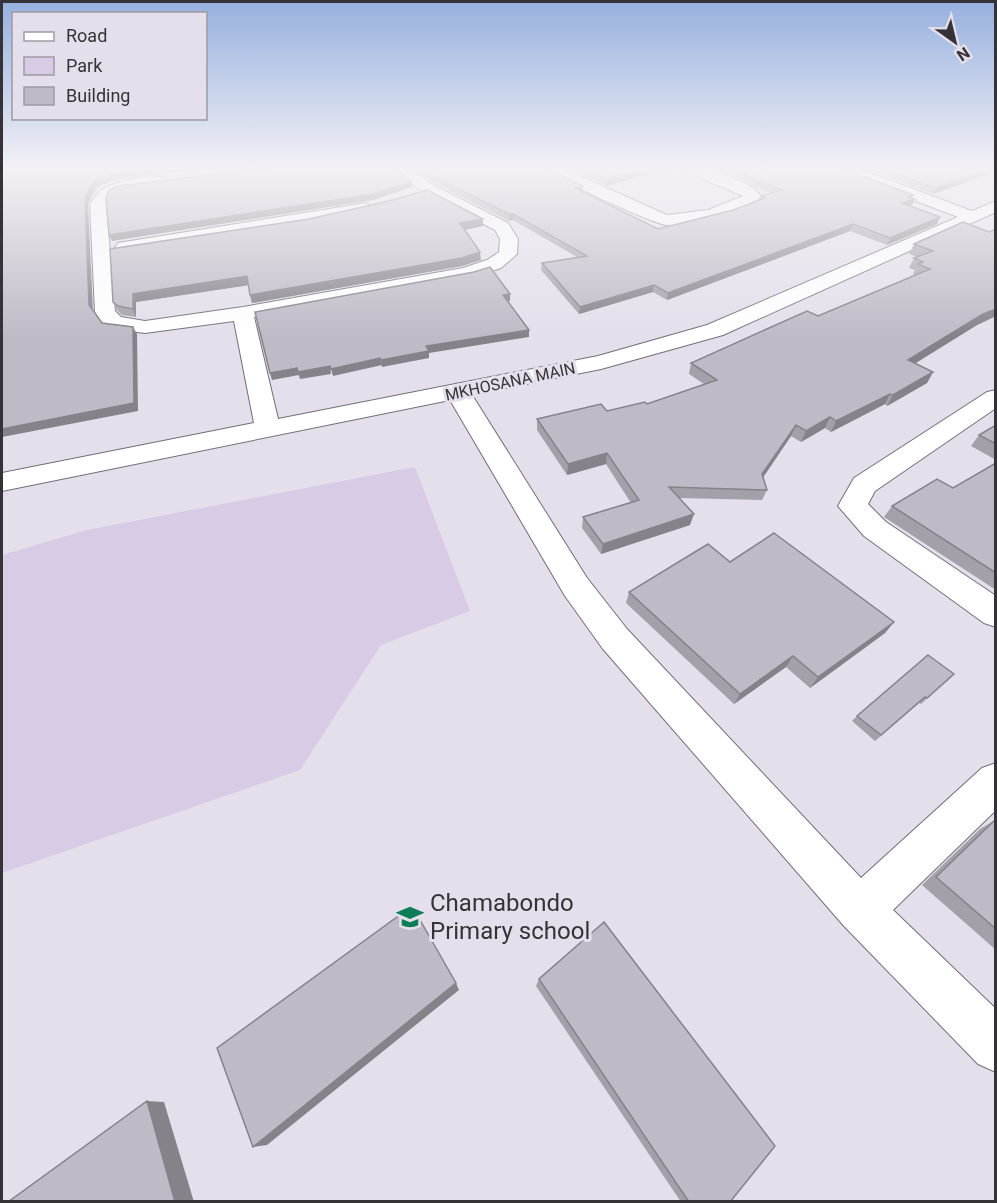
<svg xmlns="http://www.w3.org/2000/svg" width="997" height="1203" font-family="Roboto,sans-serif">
	<rect width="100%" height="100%" fill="#e4dfea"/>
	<path fill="#d8cbe6" d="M 415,467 L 470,611 L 381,645 L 300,770 L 2,873 L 2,555 L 87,530 Z"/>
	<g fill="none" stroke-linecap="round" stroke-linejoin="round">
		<g stroke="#736f78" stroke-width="2">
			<path id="minor" d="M 389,167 L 406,167 L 435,186 L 508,223 L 518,239 L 517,254 L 501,268 L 467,279 L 254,317 L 278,419 L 598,356 L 707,325 L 958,217 L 835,170 L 833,167 L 854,167 L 972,211 L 996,201 L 996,212 L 723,335 L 601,369 L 472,395 L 587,578 L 627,629 L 861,878 L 982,768 L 996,763 L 996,810 L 893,910 L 996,1009 L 996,1072 L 978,1064 L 844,926 L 603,649 L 565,596 L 450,400 L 2,491 L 2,473 L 254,423 L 234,321 L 145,333 L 106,328 L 95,312 L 90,204 C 95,197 99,191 106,187 C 118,181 162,171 171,181 C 156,196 124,179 106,204 L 115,311 L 121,317 L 145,321 L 243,307 L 463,268 L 487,260 L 499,252 L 500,239 L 495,230 L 423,192 Z
				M 540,167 L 560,167 L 667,215 L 708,210 L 743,196 L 682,170 L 680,167 C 702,167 746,177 761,196 C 747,215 689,227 666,225 C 654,224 547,175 540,167 Z
				M 366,203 L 374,208 L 372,211 L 124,252 L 118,251 L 115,247 L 118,243 L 124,242 Z
				M 996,390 L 996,408 L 875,491 L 868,504 L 886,522 L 996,596 L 996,627 L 984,623 L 864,536 L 838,506 L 854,478 L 987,392 Z"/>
		</g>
		<use href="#minor" fill="#fff" fill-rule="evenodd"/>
	</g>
	<path fill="#a4a0a9" d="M 410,167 L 545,167 L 583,192 L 658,229 L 733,210 L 760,199 L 761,196 L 771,193 L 755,187 L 735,176 L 703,167 L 839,167 L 913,195 L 912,198 L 912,205 L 910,206 L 940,217 L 937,224 L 887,245 L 850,231 L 667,300 L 653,292 L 579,314 L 541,270 L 542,263 L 577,257 L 513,220 L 509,221 L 436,184 Z
		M 566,167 L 673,167 L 607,186 Z
		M 861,167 L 996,167 L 996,172 L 933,194 Z
		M 483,226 L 465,230 L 481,260 L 462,266 L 252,303 L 248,285 L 136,302 L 136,317 L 122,315 L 117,310 L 113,302 Z
		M 996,229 L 996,316 L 977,325 L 915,363 L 933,372 L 927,383 L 887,406 L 885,404 L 831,432 L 825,428 L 801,442 L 791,436 L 763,477 L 767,490 L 762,500 L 679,498 L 690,525 L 601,554 L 582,528 L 583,517 L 631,503 L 606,464 L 567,475 L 537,430 L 537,419 L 607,411 L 647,404 L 704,384 L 689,374 L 691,363 L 818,316 L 915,275 L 913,274 L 915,270 L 909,268 L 914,258 L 918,257 L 909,254 L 914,244 L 989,232 Z
		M 996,425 L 996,460 L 971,446 L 979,435 Z
		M 996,462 L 996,590 L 884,517 L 892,506 L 953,488 Z
		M 730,562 L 894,622 L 885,633 L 810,688 L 786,667 L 734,704 L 626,603 L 629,592 Z
		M 954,674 L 921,704 L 919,703 L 875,741 L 852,721 L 857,716 Z
		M 995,820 L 996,821 L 996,950 L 922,885 L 980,829 Z
		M 539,979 L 730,1202 L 681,1202 L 536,986 Z"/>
	<path fill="#86828a" d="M 162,167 L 215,167 L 117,179 L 97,187 L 88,204 L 93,312 L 89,305 L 85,198 L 94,181 L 115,173 Z
		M 652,167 L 673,167 L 607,186 L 608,179 Z
		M 996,167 L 996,172 L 933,194 L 935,188 Z
		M 412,181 L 412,187 L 373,200 L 112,241 L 109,235 Z
		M 583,186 L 583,192 L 575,188 Z
		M 913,195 L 911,200 L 915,199 L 912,205 L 899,210 L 908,197 Z
		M 509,214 L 513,214 L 513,220 L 509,221 Z
		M 940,217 L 937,224 L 887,245 L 890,238 Z
		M 483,219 L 483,226 L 460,231 L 460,223 Z
		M 853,224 L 850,231 L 667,300 L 668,293 Z
		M 480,252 L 481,260 L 462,266 L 252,303 L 250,295 Z
		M 247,276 L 250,285 L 136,302 L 136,317 L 133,309 L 133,294 Z
		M 654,285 L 653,292 L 579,314 L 580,307 Z
		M 510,294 L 510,301 L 503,302 L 503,295 Z
		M 996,309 L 996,316 L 977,325 L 903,371 L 908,360 L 983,314 Z
		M 133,327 L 137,334 L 138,411 L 2,437 L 2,429 Z
		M 529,330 L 529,337 L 429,353 L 429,358 L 382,367 L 381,360 L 426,346 Z
		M 380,358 L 382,365 L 333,376 L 331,369 Z
		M 330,366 L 331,374 L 300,379 L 298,372 Z
		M 297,368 L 299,375 L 272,380 L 270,373 Z
		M 933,372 L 927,383 L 887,406 L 893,395 Z
		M 890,394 L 885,404 L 831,432 L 836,421 Z
		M 830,417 L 825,428 L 801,442 L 806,431 Z
		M 796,425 L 791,436 L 758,485 L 762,474 Z
		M 607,453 L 606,464 L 567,475 L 568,464 Z
		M 694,514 L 690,525 L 601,554 L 603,544 Z
		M 894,622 L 885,633 L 810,688 L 818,677 Z
		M 793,656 L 786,667 L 734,704 L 740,694 Z
		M 456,983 L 459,990 L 267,1145 L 253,1147 Z
		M 147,1101 L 164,1102 L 194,1202 L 175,1202 Z"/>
	<path fill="#bfbac5" stroke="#86828a" stroke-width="1.5" d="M 2,167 L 162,167 L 115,173 L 94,181 L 85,198 L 89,305 L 102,323 L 133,327 L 134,403 L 2,429 Z
		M 274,167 L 394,167 L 412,181 L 373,194 L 109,235 L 106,198 L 109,190 L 119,186 Z
		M 419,167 L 545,167 L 583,186 L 575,188 L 658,229 L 733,210 L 765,198 L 761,196 L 782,190 L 757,181 L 737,170 L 726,167 L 839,167 L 913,195 L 908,197 L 915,199 L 902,203 L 940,217 L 890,238 L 853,224 L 668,293 L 654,285 L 580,307 L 542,263 L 587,256 L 513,214 L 509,214 L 436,178 Z
		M 580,167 L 652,167 L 608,179 Z
		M 880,167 L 995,167 L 935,188 Z
		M 427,190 L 483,219 L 460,223 L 480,252 L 462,258 L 250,295 L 247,276 L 133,294 L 133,309 L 118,306 L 113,302 L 110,249 L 309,219 L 389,201 Z
		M 963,222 L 989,232 L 996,229 L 996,309 L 983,314 L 908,360 L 933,372 L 893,395 L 890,394 L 836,421 L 830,417 L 806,431 L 796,425 L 762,474 L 767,490 L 669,487 L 694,514 L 603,544 L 583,517 L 639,500 L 607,453 L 568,464 L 537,419 L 601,404 L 607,411 L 645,402 L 647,404 L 717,380 L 691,363 L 807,311 L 818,316 L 930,269 L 918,264 L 923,262 L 914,258 L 933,251 L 914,244 Z
		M 490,267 L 510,294 L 503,295 L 529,330 L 426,346 L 429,351 L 381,360 L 380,358 L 331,369 L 330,366 L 298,372 L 297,368 L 270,373 L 255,312 L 474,272 Z
		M 996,425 L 996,444 L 979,435 Z
		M 996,463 L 996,573 L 892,506 L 937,479 L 953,488 Z
		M 774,533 L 894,622 L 818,677 L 793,656 L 740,694 L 629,592 L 708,544 L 730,562 Z
		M 928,655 L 954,674 L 927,698 L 925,697 L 881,735 L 857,716 Z
		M 995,820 L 996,821 L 996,929 L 936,877 Z
		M 412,906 L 456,983 L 253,1147 L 217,1048 Z
		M 604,922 L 775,1146 L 730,1202 L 689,1202 L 539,979 Z
		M 147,1101 L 175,1202 L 8,1202 Z"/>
	<linearGradient id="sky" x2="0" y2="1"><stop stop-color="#96b0de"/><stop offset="0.5" stop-color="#f3f1f6"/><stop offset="1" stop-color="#f3f1f6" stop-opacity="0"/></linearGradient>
	<rect width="997" height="336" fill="url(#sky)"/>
	<defs>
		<g id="school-bare" transform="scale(2.07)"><path d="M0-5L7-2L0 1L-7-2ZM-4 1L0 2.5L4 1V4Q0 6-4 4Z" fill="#0d7d58" stroke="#e4dfea" stroke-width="2.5" paint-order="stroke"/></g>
	</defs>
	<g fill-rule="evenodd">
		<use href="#school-bare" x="410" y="917"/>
	</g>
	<g text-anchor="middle" stroke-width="6" stroke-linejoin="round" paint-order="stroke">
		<g font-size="16" fill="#353337" stroke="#e4dfea">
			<text transform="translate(510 381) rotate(-12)" y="6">MKHOSANA MAIN</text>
		</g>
		<g font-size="24" fill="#353337" stroke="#e4dfea" text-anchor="start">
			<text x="430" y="911">Chamabondo<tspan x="430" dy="28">Primary school</tspan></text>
		</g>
	</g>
	<rect width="997" height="1203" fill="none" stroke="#353337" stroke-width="6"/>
	<rect x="12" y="12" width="195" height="108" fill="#e4dfea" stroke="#9e9aa2" stroke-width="1.5"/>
	<rect x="24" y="32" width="30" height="9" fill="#ffffff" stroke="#9e9aa2" stroke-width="1.5"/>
	<text x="66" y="42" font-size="18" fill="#353337">Road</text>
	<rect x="24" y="57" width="30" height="18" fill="#d8cbe6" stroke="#9e9aa2" stroke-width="1.5"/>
	<text x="66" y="72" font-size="18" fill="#353337">Park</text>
	<rect x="24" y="87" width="30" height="18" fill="#bfbac5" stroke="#9e9aa2" stroke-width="1.5"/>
	<text x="66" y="102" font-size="18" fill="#353337">Building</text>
	<g transform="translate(955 42) rotate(146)" stroke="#e4dfea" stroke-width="4.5" paint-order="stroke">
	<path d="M0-4.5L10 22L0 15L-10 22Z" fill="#353337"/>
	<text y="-9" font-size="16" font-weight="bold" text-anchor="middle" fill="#353337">N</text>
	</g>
</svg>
